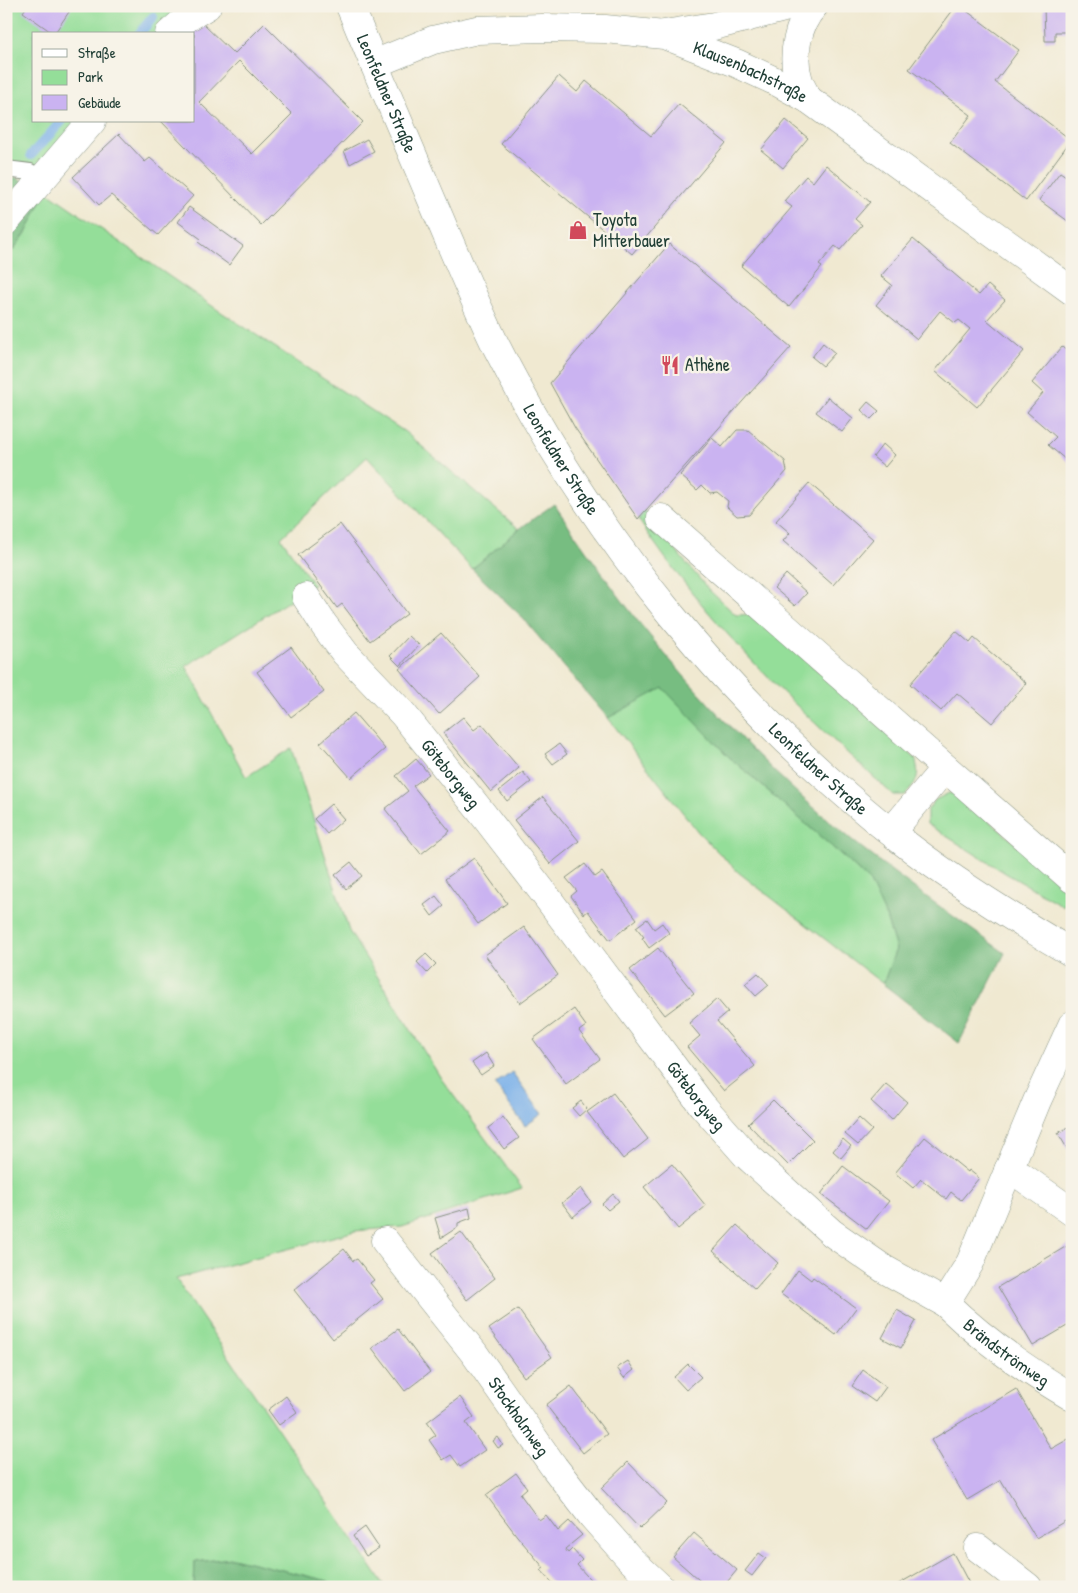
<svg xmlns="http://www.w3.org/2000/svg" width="1078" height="1593" font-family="'Patrick Hand',sans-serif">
	<rect width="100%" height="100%" fill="#f7f3e8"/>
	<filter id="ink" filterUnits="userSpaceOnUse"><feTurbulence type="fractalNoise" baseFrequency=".02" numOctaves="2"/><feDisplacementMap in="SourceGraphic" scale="10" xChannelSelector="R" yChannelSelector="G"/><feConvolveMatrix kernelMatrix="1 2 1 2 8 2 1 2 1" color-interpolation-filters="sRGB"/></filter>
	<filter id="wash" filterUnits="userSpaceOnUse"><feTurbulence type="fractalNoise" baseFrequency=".0096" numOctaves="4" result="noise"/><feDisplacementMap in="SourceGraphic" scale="20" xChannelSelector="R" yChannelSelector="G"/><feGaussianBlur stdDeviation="1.12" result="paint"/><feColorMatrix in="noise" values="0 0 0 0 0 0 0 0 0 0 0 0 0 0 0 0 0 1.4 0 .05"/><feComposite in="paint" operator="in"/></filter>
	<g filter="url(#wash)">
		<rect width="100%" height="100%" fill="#f0e9d1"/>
		<path fill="#94de99" stroke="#5a8e66" d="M 6,6 L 193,6 L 160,34 L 34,34 L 34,121 L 82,121 L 40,165 L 6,162 Z
			M 46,191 L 218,310 L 405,432 L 519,529 L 472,569 L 367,457 L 281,538 L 314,585 L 186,666 L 246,777 L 291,748 L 349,931 L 442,1080 L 522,1188 L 402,1227 L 355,1231 L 176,1279 L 385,1587 L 334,1587 L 328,1581 L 232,1558 L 195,1562 L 194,1587 L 6,1587 L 6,259 L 26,233 Z
			M 645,510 L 681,557 L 709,590 L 736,615 L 755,614 L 915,758 C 920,776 918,782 905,795 L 893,795 C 848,753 801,712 758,667 C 714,621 673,572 638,519 Z
			M 663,687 L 728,756 L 846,859 L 870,882 L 886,917 L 896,949 L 883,984 L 738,872 L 699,833 L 608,718 Z
			M 949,793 L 959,795 L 1072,892 L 1072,897 L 1063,906 L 1007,874 L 927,824 L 927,811 L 935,800 Z"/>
		<path fill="#77bd81" stroke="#4b7d5a" d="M 6,177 L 17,178 L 28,184 L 6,209 Z
			M 46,191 L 26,233 L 6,259 L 6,233 Z
			M 554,504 C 585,549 616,595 650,636 C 689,684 732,730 776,773 C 846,841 926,897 1005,953 L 959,1043 L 883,984 L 896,949 L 886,917 L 870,882 L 846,859 L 728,756 L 663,688 L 608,718 L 520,615 L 472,569 L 519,529 Z
			M 232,1558 L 328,1581 L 334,1587 L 194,1587 L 195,1562 Z"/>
		<path fill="#7bb1e9" stroke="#4d778e" d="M 512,1072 L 542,1114 L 525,1126 L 495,1085 Z"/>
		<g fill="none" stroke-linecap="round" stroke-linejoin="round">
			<path stroke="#7bb1e9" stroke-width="10" d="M 139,34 L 153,17
				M 31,155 L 62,121"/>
		</g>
		<g id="blocks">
			<path fill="#cab3f1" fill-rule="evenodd" d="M 27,6 L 73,6 L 54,34 L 23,12 Z
				M 956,6 L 960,6 L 1019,50 L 995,82 L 1071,140 L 1026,201 L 950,143 L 971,115 L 909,69 Z
				M 1044,6 L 1072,6 L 1072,32 L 1055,32 L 1055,41 L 1045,41 Z
				M 201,22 L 234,54 L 264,24 L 363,122 L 261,225 L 161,121 L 194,121 L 194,34 L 188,34 ZM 239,61 L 292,114 L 252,154 L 199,102 Z
				M 559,76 L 577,92 L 586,81 L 651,136 L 679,104 L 726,143 L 632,254 L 501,144 Z
				M 786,120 L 808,138 L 783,168 L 761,150 Z
				M 119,134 L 145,162 L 150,158 L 193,196 L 158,235 L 111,195 L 99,205 L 73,177 Z
				M 367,139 L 374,151 L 350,164 L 344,151 Z
				M 826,165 L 870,202 L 855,219 L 862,225 L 840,250 L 835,246 L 819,265 L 822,267 L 789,307 L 741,266 L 792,207 L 784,201 L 806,176 L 813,182 Z
				M 1060,172 L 1072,180 L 1072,224 L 1039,200 Z
				M 189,207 L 243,246 L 229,265 L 198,242 L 201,239 L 178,222 Z
				M 913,239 L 979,295 L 988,285 L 1005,300 L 987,320 L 1024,351 L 977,407 L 935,371 L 970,329 L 959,320 L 955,323 L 940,311 L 917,339 L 876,305 L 892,285 L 881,276 Z
				M 669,244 L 791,347 L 638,519 L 575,428 L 550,383 Z
				M 823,343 L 835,353 L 823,366 L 812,357 Z
				M 1062,347 L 1072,355 L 1072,465 L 1048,445 L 1056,437 L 1027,412 L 1043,393 L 1032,383 Z
				M 828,397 L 853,418 L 842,432 L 816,412 Z
				M 868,402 L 879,411 L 871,419 L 861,410 Z
				M 737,430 L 748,430 L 785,461 L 787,471 L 749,515 L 737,516 L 727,507 L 728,501 L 717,492 L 710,493 L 702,485 L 697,490 L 680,475 L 712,438 L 722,447 Z
				M 883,444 L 895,455 L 885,467 L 873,457 Z
				M 809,483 L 873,539 L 833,585 L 783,541 L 790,533 L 776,521 Z
				M 340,524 L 407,614 L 370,641 L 342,604 L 337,608 L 298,555 Z
				M 786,574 L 807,593 L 795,606 L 774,588 Z
				M 956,631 L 970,643 L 974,638 L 1026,683 L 992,723 L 957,693 L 941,711 L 910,684 Z
				M 441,633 L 480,677 L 439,714 L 399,669 Z
				M 409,636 L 419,645 L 400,666 L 390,656 Z
				M 291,647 L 324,692 L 291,717 L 257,672 Z
				M 354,713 L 385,749 L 351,778 L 320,743 Z
				M 463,717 L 474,730 L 482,724 L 519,768 L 491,792 L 443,733 Z
				M 559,744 L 567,754 L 553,764 L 545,754 Z
				M 416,759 L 429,774 L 413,786 L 450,831 L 421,854 L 385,809 L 408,791 L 396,776 Z
				M 523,772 L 531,782 L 507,801 L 499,791 Z
				M 543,797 L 579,841 L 550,864 L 514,820 Z
				M 331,804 L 344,819 L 327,834 L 314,819 Z
				M 474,858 L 507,903 L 478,924 L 445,879 Z
				M 351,862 L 362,876 L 346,889 L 335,875 Z
				M 585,864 L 595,877 L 602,872 L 637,919 L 610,940 L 588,911 L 584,914 L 571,896 L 577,891 L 566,878 Z
				M 436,896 L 444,906 L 432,916 L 424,905 Z
				M 647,919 L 654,929 L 662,923 L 669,933 L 649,948 L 642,938 L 644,937 L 636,927 Z
				M 524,927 L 558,975 L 520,1003 L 485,955 Z
				M 658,948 L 694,993 L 665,1015 L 630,970 Z
				M 426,954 L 436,964 L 427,973 L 417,962 Z
				M 758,973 L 769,985 L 756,996 L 745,984 Z
				M 717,999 L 728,1012 L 717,1021 L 755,1066 L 724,1091 L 687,1047 L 700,1036 L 689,1023 Z
				M 574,1009 L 586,1026 L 579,1031 L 600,1059 L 566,1084 L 533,1039 Z
				M 486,1053 L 494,1066 L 481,1075 L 472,1063 Z
				M 886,1084 L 907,1102 L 892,1120 L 871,1101 Z
				M 613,1093 L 648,1139 L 623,1159 L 587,1112 Z
				M 773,1100 L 813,1140 L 788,1165 L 748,1124 Z
				M 581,1101 L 587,1109 L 579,1116 L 572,1108 Z
				M 503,1117 L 519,1138 L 504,1149 L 488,1128 Z
				M 859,1118 L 872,1130 L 858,1145 L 845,1134 Z
				M 1072,1125 L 1072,1157 L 1058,1133 Z
				M 925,1137 L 968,1172 L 969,1170 L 979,1178 L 961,1200 L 951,1192 L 946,1199 L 921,1179 L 913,1188 L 895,1173 Z
				M 843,1139 L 851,1146 L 841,1158 L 833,1151 Z
				M 672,1164 L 706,1206 L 678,1229 L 644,1187 Z
				M 843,1166 L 889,1201 L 867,1229 L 821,1194 Z
				M 581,1188 L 591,1202 L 573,1217 L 562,1203 Z
				M 613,1194 L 619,1201 L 608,1210 L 602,1204 Z
				M 469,1208 L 471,1218 L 458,1223 L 458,1227 L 441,1238 L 435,1218 Z
				M 737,1225 L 778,1263 L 755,1289 L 713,1251 Z
				M 461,1232 L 495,1278 L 467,1300 L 432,1253 Z
				M 1072,1243 L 1072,1333 L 1067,1326 L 1033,1346 L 998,1287 Z
				M 344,1249 L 353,1261 L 357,1259 L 374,1280 L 370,1283 L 383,1299 L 333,1339 L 294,1290 Z
				M 798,1270 L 811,1280 L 813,1277 L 856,1308 L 836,1335 L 781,1294 Z
				M 518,1309 L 552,1357 L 524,1377 L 489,1329 Z
				M 897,1310 L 916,1321 L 901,1348 L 882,1338 Z
				M 398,1329 L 430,1372 L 405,1391 L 372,1348 Z
				M 628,1361 L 634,1370 L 624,1378 L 617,1368 Z
				M 688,1364 L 701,1377 L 686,1390 L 674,1377 Z
				M 863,1370 L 886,1387 L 875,1402 L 852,1386 Z
				M 571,1386 L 607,1434 L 583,1453 L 546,1405 Z
				M 1016,1389 L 1051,1449 L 1072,1437 L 1072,1528 L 1067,1520 L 1036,1538 L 1001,1480 L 967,1500 L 931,1440 Z
				M 286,1396 L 297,1412 L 279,1425 L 268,1410 Z
				M 460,1397 L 474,1417 L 466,1423 L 485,1450 L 460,1467 L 451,1455 L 443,1460 L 429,1440 L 436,1435 L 427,1422 Z
				M 498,1437 L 503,1445 L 498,1448 L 493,1441 Z
				M 628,1462 L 667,1503 L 640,1529 L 601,1488 Z
				M 516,1473 L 527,1488 L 520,1494 L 539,1520 L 546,1515 L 558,1531 L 569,1521 L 582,1535 L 565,1549 L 568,1553 L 572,1549 L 582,1560 L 577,1565 L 597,1587 L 556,1587 L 541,1570 L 544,1568 L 517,1536 L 486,1495 Z
				M 365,1527 L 379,1548 L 366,1556 L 353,1536 Z
				M 694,1533 L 737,1570 L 723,1587 L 707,1587 L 673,1557 Z
				M 759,1553 L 766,1558 L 752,1576 L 745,1571 Z
				M 953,1553 L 971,1587 L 893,1587 Z"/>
		</g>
	</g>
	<g filter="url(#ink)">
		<use href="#blocks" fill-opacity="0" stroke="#889382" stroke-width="1"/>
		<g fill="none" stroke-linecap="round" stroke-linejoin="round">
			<g stroke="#889382" stroke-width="18">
				<path id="lane" d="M 6,169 L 30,172 L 43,179"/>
			</g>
			<g stroke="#889382" stroke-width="29">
				<g id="street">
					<path d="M 169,34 L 187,18 L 207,6"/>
					<path d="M 664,34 L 714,26 L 792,6"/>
					<path id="s1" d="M 374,64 L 433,40 L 477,30 L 542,28 L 605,29 L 664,35 L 736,63 L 777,82 L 808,99 L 1072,291"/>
					<path d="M 808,99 C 805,93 801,87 799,81 C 791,57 797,24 814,6"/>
					<path d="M 6,221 L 92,121"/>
					<path d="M 661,518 L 1072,879"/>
					<path id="s2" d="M 306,597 L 324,625 L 345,653 L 403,714 L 482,813 L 543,892 L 702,1105 L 746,1155 L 832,1233 L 884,1269 L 945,1303 L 970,1263 L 1037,1101 L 1072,1025"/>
					<path d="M 891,832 L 945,768"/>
					<path d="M 1008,1170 L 1021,1176 L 1072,1212"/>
					<path id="s3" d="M 385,1241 L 474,1353 L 554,1467 L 592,1516 L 630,1559 L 660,1587"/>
					<path id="s4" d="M 945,1303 C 983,1340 1026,1370 1072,1397"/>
					<path d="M 978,1548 L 1028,1587"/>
				</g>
			</g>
			<g stroke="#889382" stroke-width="29">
				<g id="primary">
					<path id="s5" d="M 350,6 C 376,70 404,134 431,198 C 452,247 472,296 495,344 C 592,537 733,709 903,842 C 956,883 1014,919 1072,953"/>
				</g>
			</g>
			<use href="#lane" stroke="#fff" stroke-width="16"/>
			<use href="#street" stroke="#fff" stroke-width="28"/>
			<use href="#primary" stroke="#fff" stroke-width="28"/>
		</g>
	</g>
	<defs>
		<g id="shop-bare" transform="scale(1.5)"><path d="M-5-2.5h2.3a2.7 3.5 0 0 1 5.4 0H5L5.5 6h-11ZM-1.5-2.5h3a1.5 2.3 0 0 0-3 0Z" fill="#d1495b" stroke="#f7f3e8" stroke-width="2.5" paint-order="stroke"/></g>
		<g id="restaurant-bare" transform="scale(1.5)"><path d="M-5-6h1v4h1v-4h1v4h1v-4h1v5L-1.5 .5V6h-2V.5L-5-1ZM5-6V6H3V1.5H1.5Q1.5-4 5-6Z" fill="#d1495b" stroke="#f7f3e8" stroke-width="2.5" paint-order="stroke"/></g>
	</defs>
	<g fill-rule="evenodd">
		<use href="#shop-bare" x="578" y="230"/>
		<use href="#restaurant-bare" x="670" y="365"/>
	</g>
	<g text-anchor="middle" stroke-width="5" stroke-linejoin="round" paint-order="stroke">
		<g font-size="18" fill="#1f3d34" stroke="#f7f3e8">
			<text dy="6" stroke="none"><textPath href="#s1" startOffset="390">Klausenbachstraße</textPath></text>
			<text dy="6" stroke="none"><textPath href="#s5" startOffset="95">Leonfeldner Straße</textPath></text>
			<text dy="6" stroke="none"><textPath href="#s5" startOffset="501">Leonfeldner Straße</textPath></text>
			<text dy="6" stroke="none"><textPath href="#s5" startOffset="905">Leonfeldner Straße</textPath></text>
			<text dy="6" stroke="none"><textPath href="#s2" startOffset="229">Göteborgweg</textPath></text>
			<text dy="6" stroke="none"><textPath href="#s2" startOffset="634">Göteborgweg</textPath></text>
			<text dy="6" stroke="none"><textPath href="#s4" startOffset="79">Brändströmweg</textPath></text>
			<text dy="6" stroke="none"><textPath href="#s3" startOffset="221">Stockholmweg</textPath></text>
		</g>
		<g font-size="18" fill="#1f3d34" stroke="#f7f3e8" text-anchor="start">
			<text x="593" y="226">Toyota<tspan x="593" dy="21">Mitterbauer</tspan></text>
			<text x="685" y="371">Athène</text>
		</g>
	</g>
	<rect width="1078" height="1593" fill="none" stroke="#f7f3e8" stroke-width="25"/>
	<rect x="32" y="32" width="162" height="90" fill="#f7f3e8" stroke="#a1aaa0"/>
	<rect x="42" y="49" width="25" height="8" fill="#ffffff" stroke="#a1aaa0"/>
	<text x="78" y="58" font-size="15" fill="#1f3d34">Straße</text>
	<rect x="42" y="70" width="25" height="15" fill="#94de99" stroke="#a1aaa0"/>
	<text x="78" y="82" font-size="15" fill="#1f3d34">Park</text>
	<rect x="42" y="95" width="25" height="15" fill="#cab3f1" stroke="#a1aaa0"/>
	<text x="78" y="108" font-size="15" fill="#1f3d34">Gebäude</text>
</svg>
